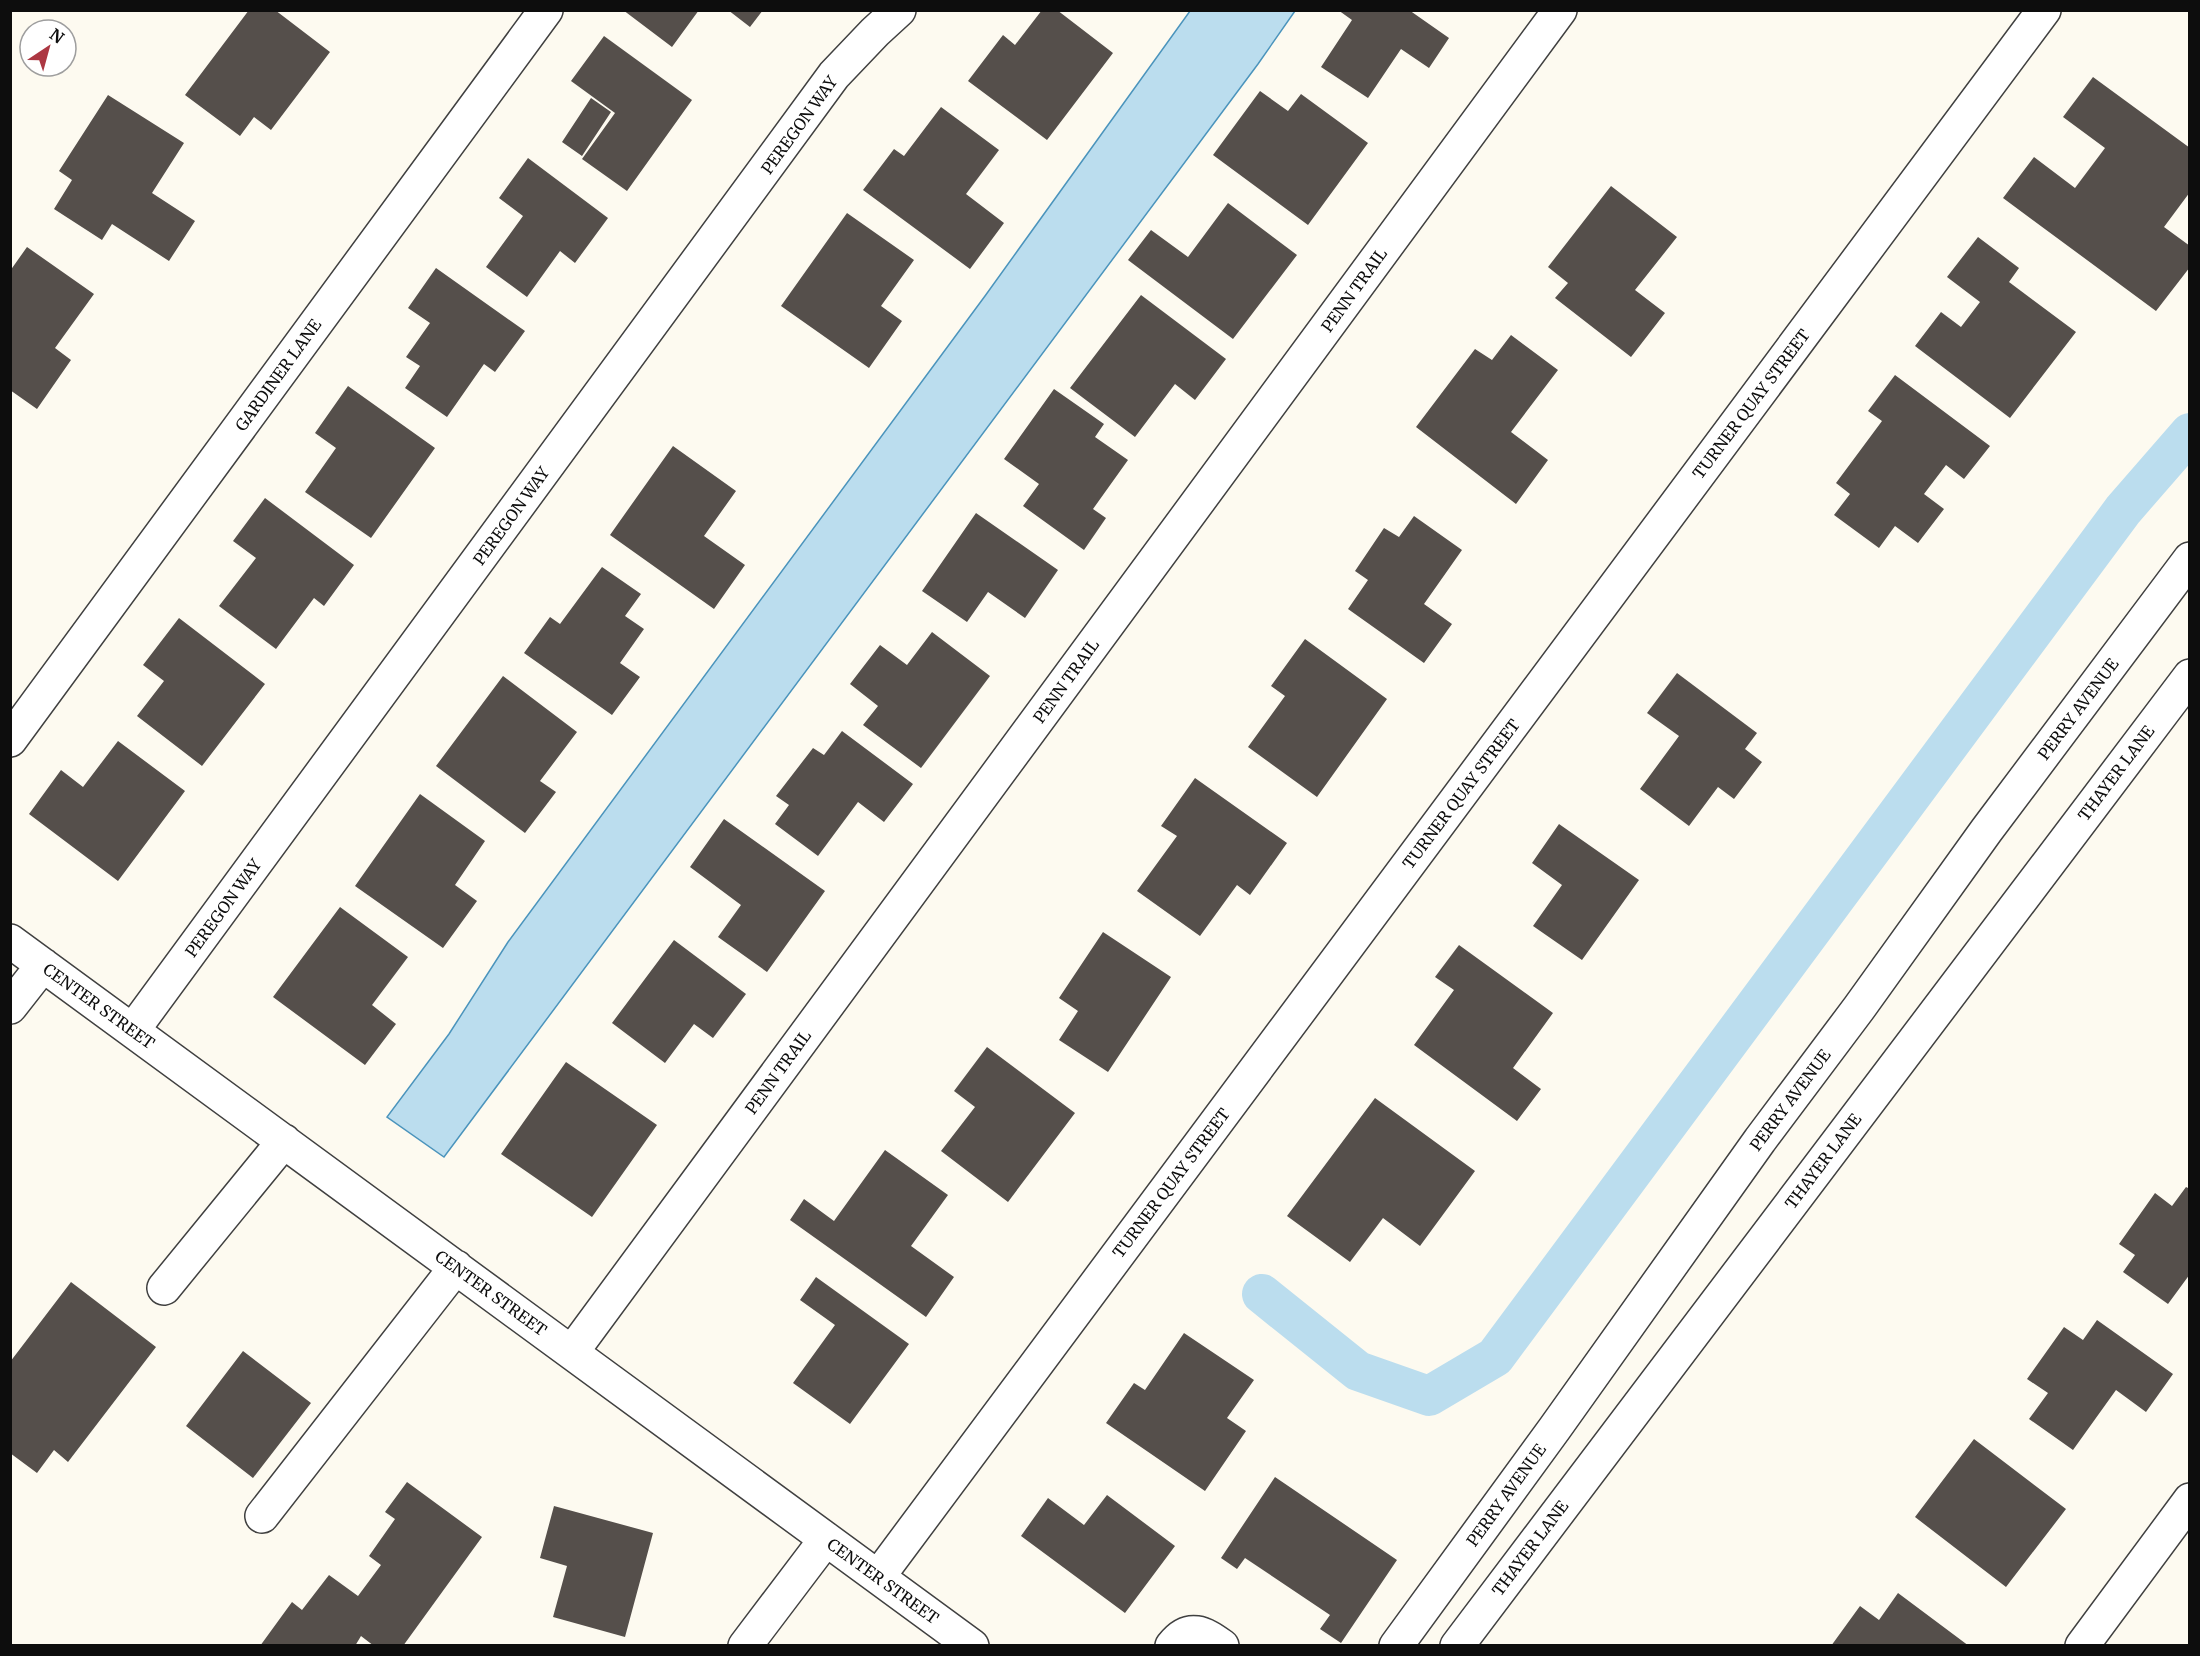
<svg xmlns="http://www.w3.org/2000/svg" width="2200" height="1656" font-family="Merriweather,serif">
	<rect width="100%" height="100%" fill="#fdfaf0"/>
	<path fill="#bde" stroke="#4b94bc" stroke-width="1.5" d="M 1190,11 L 1295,11 L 1258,64 L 444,1157 L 387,1117 L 449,1034 L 508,942 L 985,296 Z"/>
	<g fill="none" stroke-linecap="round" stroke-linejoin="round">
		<path stroke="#bde" stroke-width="40" d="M 1262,1294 L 1358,1371 L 1429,1396 L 1495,1357 L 2123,510 L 2190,433"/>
	</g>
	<path fill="#554f4b" d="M 249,10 L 275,10 L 330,52 L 271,130 L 254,117 L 240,136 L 185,95 Z
		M 623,10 L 699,10 L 672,47 Z
		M 728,10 L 763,10 L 750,27 Z
		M 1042,10 L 1057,10 L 1113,53 L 1047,140 L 968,81 L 1003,35 L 1015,45 Z
		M 1338,10 L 1409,10 L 1449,38 L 1429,68 L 1401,49 L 1368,98 L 1321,67 L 1352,20 Z
		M 604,36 L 692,100 L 627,191 L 582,159 L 615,113 L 571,81 Z
		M 2093,77 L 2190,148 L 2190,192 L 2164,227 L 2190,246 L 2190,267 L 2156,311 L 2003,198 L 2034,157 L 2075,188 L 2105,148 L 2063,117 Z
		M 1260,91 L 1288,111 L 1301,94 L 1368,143 L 1308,225 L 1213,155 Z
		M 108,95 L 184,143 L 152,193 L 195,221 L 169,261 L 112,224 L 102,240 L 54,209 L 72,180 L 59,171 Z
		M 591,98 L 611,112 L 582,156 L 562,142 Z
		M 941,107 L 999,150 L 966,194 L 1004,223 L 970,269 L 863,190 L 894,149 L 904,156 Z
		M 528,158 L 608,218 L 575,263 L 560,251 L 527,297 L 486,267 L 523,216 L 499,198 Z
		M 1611,186 L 1677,237 L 1635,290 L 1665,313 L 1631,357 L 1555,298 L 1568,283 L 1548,267 Z
		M 1228,203 L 1297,255 L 1233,339 L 1128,260 L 1151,230 L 1188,257 Z
		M 847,213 L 914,260 L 881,306 L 902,321 L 869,368 L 781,306 Z
		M 1978,237 L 2019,268 L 2009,282 L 2076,332 L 2010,418 L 1915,346 L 1941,312 L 1961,327 L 1980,302 L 1947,277 Z
		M 27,247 L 94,294 L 55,348 L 71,360 L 37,409 L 10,390 L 10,271 Z
		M 436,268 L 525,331 L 495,372 L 484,364 L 447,417 L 405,388 L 420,366 L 406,357 L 430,323 L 408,308 Z
		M 1141,295 L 1226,359 L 1195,400 L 1175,384 L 1135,437 L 1070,388 Z
		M 1511,335 L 1558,370 L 1511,432 L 1548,460 L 1516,504 L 1416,427 L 1475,349 L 1492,360 Z
		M 1895,375 L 1990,446 L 1964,479 L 1946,465 L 1924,494 L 1944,509 L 1918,543 L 1895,526 L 1879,548 L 1834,515 L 1850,494 L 1836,483 L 1882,421 L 1868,411 Z
		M 348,386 L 435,448 L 371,538 L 305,492 L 336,448 L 315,433 Z
		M 1054,389 L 1104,424 L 1095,437 L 1128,460 L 1093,509 L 1106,518 L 1084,550 L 1023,506 L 1039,484 L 1004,459 Z
		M 673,446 L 736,491 L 704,536 L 745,565 L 714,609 L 610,535 Z
		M 265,498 L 354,565 L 324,606 L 314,598 L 276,649 L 219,606 L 256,558 L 233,541 Z
		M 976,513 L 1058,570 L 1025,618 L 988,592 L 967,622 L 922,591 Z
		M 1414,516 L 1462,550 L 1424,604 L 1452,624 L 1424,663 L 1348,609 L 1368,580 L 1355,571 L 1384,528 L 1399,537 Z
		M 602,567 L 641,594 L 625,616 L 644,629 L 620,663 L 640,677 L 612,715 L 524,653 L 550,617 L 560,624 Z
		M 179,618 L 265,684 L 202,766 L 137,716 L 164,681 L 143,665 Z
		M 932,632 L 990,676 L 921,768 L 863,725 L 878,706 L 850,684 L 880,645 L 907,665 Z
		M 1305,639 L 1387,699 L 1317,797 L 1248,747 L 1285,696 L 1271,686 Z
		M 1677,673 L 1757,733 L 1745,749 L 1762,762 L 1734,799 L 1718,787 L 1689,826 L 1640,789 L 1679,736 L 1647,713 Z
		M 503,676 L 577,732 L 540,781 L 556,792 L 525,833 L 436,766 Z
		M 842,731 L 913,784 L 884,822 L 858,802 L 818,856 L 775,824 L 789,805 L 776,796 L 813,748 L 824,755 Z
		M 118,741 L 185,791 L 118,881 L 29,814 L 61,770 L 83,787 Z
		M 1195,778 L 1287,843 L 1250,895 L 1237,885 L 1200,936 L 1137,891 L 1177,836 L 1161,826 Z
		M 420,794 L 485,841 L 455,885 L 477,901 L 443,948 L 355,886 Z
		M 724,819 L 825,891 L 767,972 L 718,937 L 741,905 L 690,867 Z
		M 1559,824 L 1639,880 L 1582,960 L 1533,926 L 1562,885 L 1532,863 Z
		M 340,907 L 408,957 L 372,1005 L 396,1024 L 365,1065 L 273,997 Z
		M 1103,932 L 1171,977 L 1108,1072 L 1059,1040 L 1078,1011 L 1059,998 Z
		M 674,940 L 746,994 L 713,1038 L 694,1024 L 665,1063 L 612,1023 Z
		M 1459,945 L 1553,1013 L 1513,1068 L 1541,1089 L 1517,1121 L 1414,1045 L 1454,990 L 1435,977 Z
		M 987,1047 L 1075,1113 L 1008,1202 L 941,1151 L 975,1107 L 954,1091 Z
		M 566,1062 L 657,1125 L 592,1217 L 501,1154 Z
		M 1375,1098 L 1475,1171 L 1420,1246 L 1383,1218 L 1350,1262 L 1287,1216 Z
		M 885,1150 L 948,1195 L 911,1246 L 954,1277 L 926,1317 L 790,1220 L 804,1199 L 834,1221 Z
		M 2186,1187 L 2190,1189 L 2190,1274 L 2168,1304 L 2123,1272 L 2135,1255 L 2119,1244 L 2155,1193 L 2172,1206 Z
		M 816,1277 L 909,1344 L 850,1424 L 793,1383 L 835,1325 L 800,1300 Z
		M 71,1282 L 156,1347 L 68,1462 L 54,1450 L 37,1473 L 10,1453 L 10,1362 Z
		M 2097,1320 L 2173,1374 L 2146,1412 L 2116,1390 L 2073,1450 L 2029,1419 L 2048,1393 L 2027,1379 L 2064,1327 L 2083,1340 Z
		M 1184,1333 L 1254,1380 L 1227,1418 L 1246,1431 L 1205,1491 L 1106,1423 L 1134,1383 L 1145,1390 Z
		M 243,1351 L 311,1403 L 253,1478 L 186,1426 Z
		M 1974,1439 L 2066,1509 L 2006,1587 L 1915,1517 Z
		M 1275,1477 L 1397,1560 L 1341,1643 L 1320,1629 L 1330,1615 L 1245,1558 L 1237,1569 L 1221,1558 Z
		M 407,1482 L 482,1537 L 403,1646 L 374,1646 L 361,1636 L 355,1646 L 260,1646 L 292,1602 L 302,1610 L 329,1575 L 358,1596 L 381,1565 L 369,1556 L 395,1519 L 385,1512 Z
		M 1107,1495 L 1175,1546 L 1125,1613 L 1021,1536 L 1048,1498 L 1084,1525 Z
		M 554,1506 L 653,1533 L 625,1637 L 553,1617 L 567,1566 L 540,1558 Z
		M 1898,1593 L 1969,1646 L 1831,1646 L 1860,1606 L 1879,1620 Z"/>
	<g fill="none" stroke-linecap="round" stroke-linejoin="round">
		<g stroke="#404040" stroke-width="36">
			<path id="minor" d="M 10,740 L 546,10
				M 10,941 L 972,1646
				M 10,1007 L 43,965
				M 133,1030 L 834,75 L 875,32 L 899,10
				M 164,1288 L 284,1141
				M 572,1352 L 1560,10
				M 262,1516 L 456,1267
				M 878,1577 L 2044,10
				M 745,1646 L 826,1539
				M 1172,1646 C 1189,1624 1204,1633 1222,1646
				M 1396,1646 L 1555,1428 L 1760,1140 L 1859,1008 L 1986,831 L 2190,559
				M 1457,1646 L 2190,676
				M 2082,1646 L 2190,1500"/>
		</g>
		<use href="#minor" stroke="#fff" stroke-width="33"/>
	</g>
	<g text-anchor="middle" stroke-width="6" stroke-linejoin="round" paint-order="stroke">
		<g font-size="16" fill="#0d0d0d" stroke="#fff">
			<text transform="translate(799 125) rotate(-54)" y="6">PEREGON WAY</text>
			<text transform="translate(1354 290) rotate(-54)" y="6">PENN TRAIL</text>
			<text transform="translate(278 375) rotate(-54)" y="6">GARDINER LANE</text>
			<text transform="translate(1751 404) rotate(-53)" y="6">TURNER QUAY STREET</text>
			<text transform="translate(511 516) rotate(-54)" y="6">PEREGON WAY</text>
			<text transform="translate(1066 681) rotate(-54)" y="6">PENN TRAIL</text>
			<text transform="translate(2078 709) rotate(-53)" y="6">PERRY AVENUE</text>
			<text transform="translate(2116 773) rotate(-53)" y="6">THAYER LANE</text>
			<text transform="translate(1461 794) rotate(-53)" y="6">TURNER QUAY STREET</text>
			<text transform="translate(223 908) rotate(-54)" y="6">PEREGON WAY</text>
			<text transform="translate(99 1006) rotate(36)" y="6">CENTER STREET</text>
			<text transform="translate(778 1072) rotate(-54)" y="6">PENN TRAIL</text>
			<text transform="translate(1790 1100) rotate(-53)" y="6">PERRY AVENUE</text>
			<text transform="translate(1823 1161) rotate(-53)" y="6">THAYER LANE</text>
			<text transform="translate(1171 1183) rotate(-53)" y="6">TURNER QUAY STREET</text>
			<text transform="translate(491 1293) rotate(36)" y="6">CENTER STREET</text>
			<text transform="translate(1506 1495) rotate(-54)" y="6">PERRY AVENUE</text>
			<text transform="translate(1530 1548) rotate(-53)" y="6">THAYER LANE</text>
			<text transform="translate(883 1581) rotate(36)" y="6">CENTER STREET</text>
		</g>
	</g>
	<rect width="2200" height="1656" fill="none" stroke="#0d0d0d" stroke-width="24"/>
	<g transform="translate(48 48) rotate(36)"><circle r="28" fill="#ffffff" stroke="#9e9e9e" stroke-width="1.5"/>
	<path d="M0-4.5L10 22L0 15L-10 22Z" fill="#ac3742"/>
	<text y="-9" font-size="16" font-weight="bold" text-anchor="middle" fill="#0d0d0d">N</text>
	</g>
</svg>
